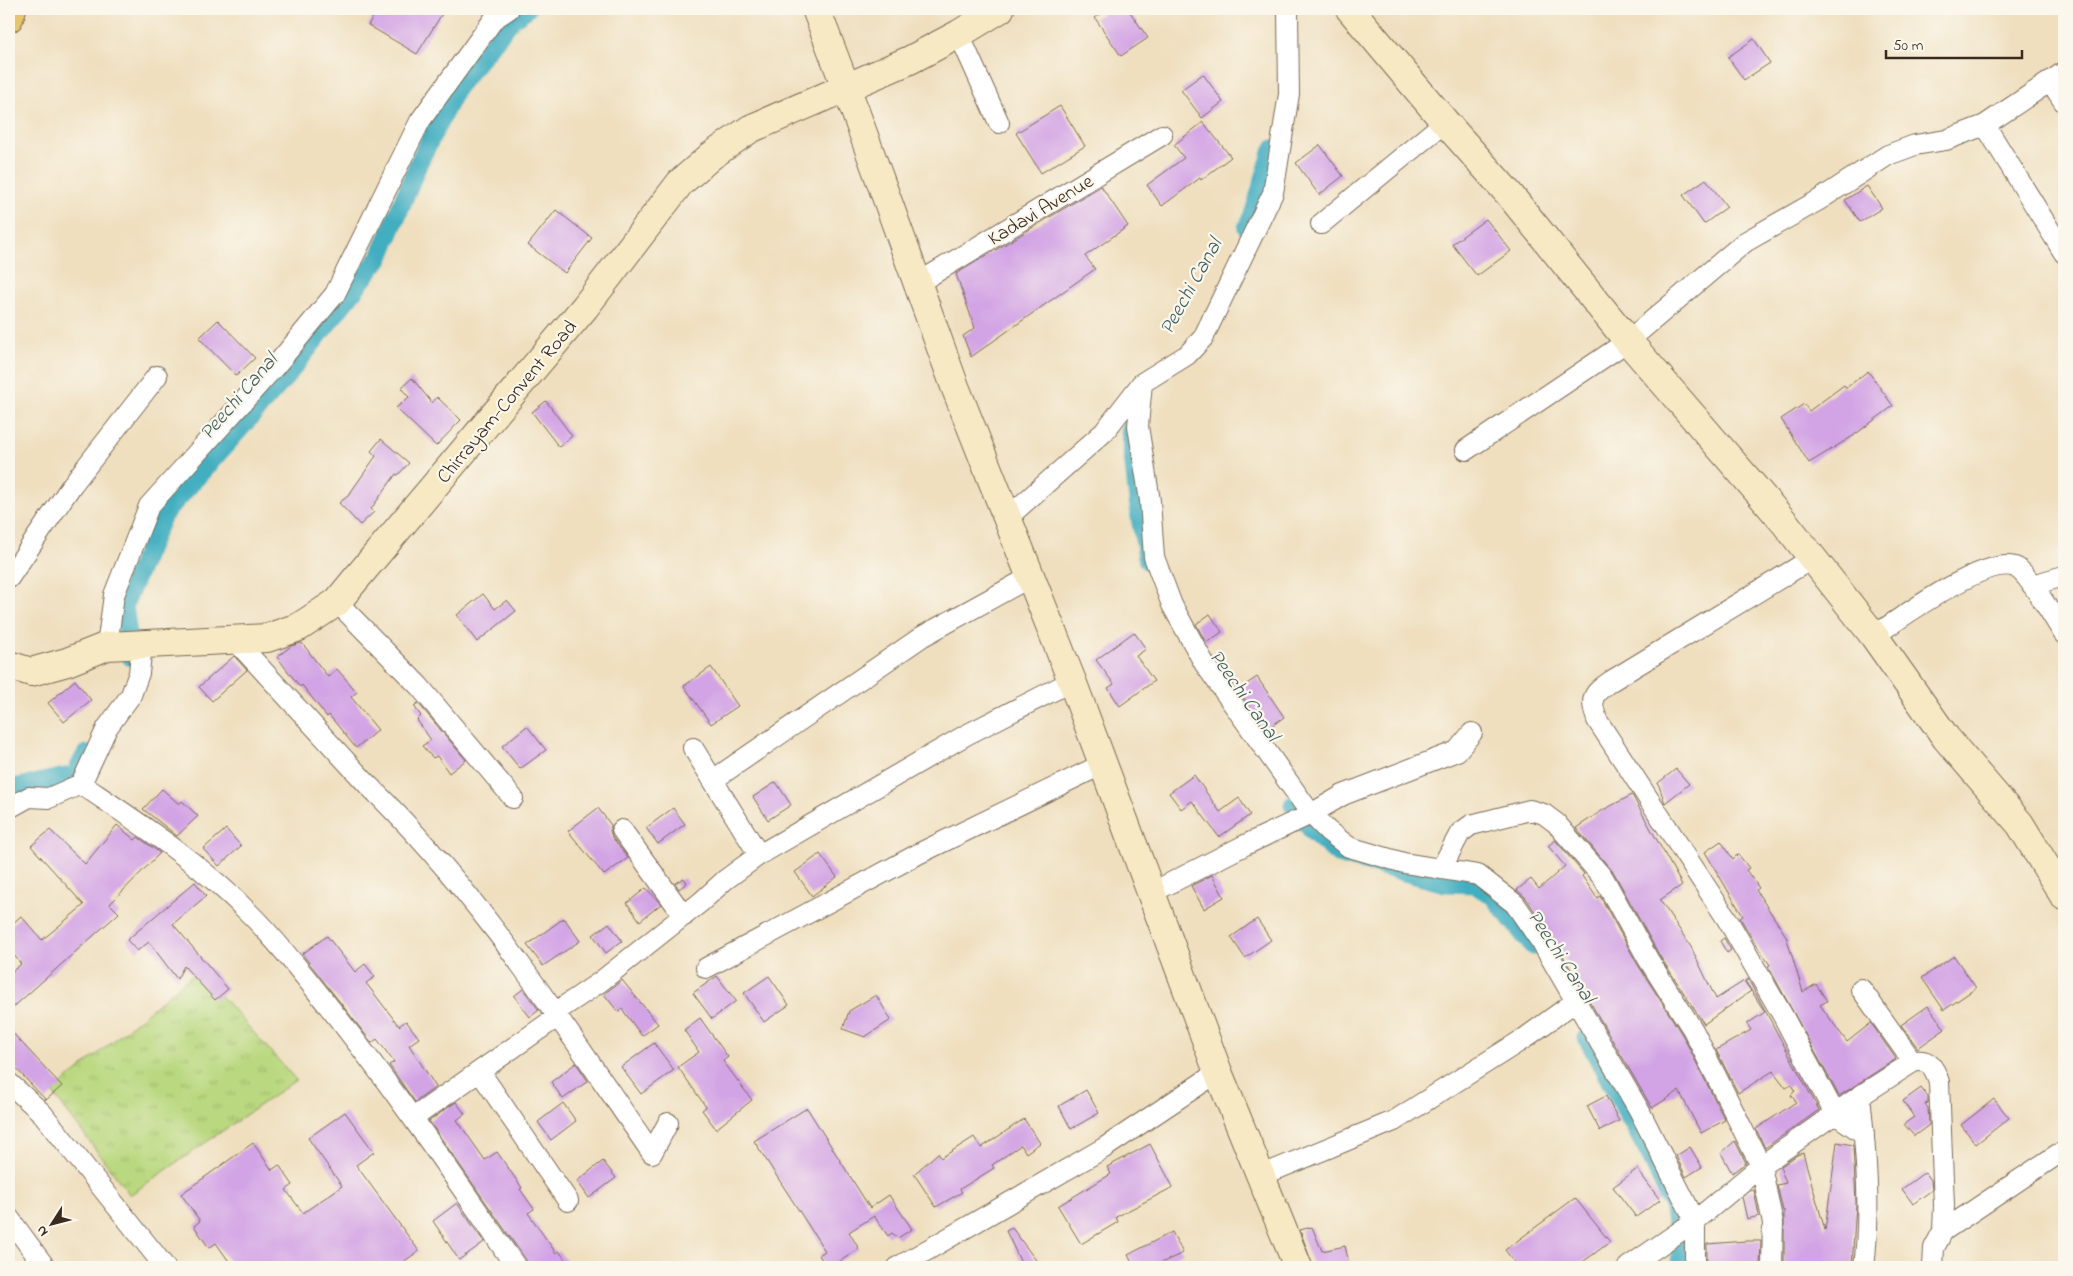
<svg xmlns="http://www.w3.org/2000/svg" width="2073" height="1276" font-family="'Indie Flower',sans-serif">
	<defs>
		<pattern id="grass-tufts" width="24" height="20" patternUnits="userSpaceOnUse" patternTransform="scale(1.25)"><rect width="24" height="20" fill="#b9d87f"/><path d="M3 7l-1-3M5 7V3M7 7l1-3M15 17l-1-3M17 17v-4M19 17l1-3" fill="none" stroke="#a0ba6d"/></pattern>
	</defs>
	<rect width="100%" height="100%" fill="#fbf7ec"/>
	<filter id="ink" filterUnits="userSpaceOnUse"><feTurbulence type="fractalNoise" baseFrequency=".02" numOctaves="2"/><feDisplacementMap in="SourceGraphic" scale="10" xChannelSelector="R" yChannelSelector="G"/><feConvolveMatrix kernelMatrix="1 2 1 2 8 2 1 2 1" color-interpolation-filters="sRGB"/></filter>
	<filter id="wash" filterUnits="userSpaceOnUse"><feTurbulence type="fractalNoise" baseFrequency=".0096" numOctaves="4" result="noise"/><feDisplacementMap in="SourceGraphic" scale="20" xChannelSelector="R" yChannelSelector="G"/><feGaussianBlur stdDeviation="1.12" result="paint"/><feColorMatrix in="noise" values="0 0 0 0 0 0 0 0 0 0 0 0 0 0 0 0 0 1.4 0 .05"/><feComposite in="paint" operator="in"/></filter>
	<g filter="url(#wash)">
		<rect width="100%" height="100%" fill="#efdfbf"/>
		<path fill="url(#grass-tufts)" stroke="#7a814e" d="M 198,970 L 296,1080 L 130,1195 L 52,1092 Z"/>
		<g fill="none" stroke-linecap="round" stroke-linejoin="round">
			<path stroke="#43afc1" stroke-width="19" d="M 1247,228 L 1254,212 L 1273,149
				M 1130,430 L 1140,518 L 1148,561
				M 131,657 L 124,605 L 163,515 L 285,378 L 380,257 L 419,162 L 456,88 L 513,18 L 527,9
				M 9,789 L 75,775 L 86,754
				M 1293,805 L 1313,832 L 1338,854 L 1445,883 L 1474,884 L 1493,896 L 1533,946
				M 1587,1038 L 1653,1161 L 1673,1207 L 1681,1246 L 1680,1267"/>
		</g>
		<g id="blocks">
			<path fill="#d3a4e5" d="M 378,9 L 445,9 L 417,54 L 368,25 Z
				M 1108,9 L 1128,9 L 1148,38 L 1121,56 L 1095,18 Z
				M 1754,39 L 1770,63 L 1744,80 L 1728,57 Z
				M 1203,74 L 1223,102 L 1202,118 L 1181,90 Z
				M 1060,106 L 1085,146 L 1041,173 L 1016,133 Z
				M 1203,122 L 1231,157 L 1201,180 L 1200,178 L 1162,206 L 1147,185 L 1184,158 L 1174,145 Z
				M 1320,145 L 1343,176 L 1319,195 L 1296,163 Z
				M 1706,179 L 1727,207 L 1704,224 L 1683,195 Z
				M 1101,186 L 1128,226 L 1085,256 L 1095,269 L 971,357 L 963,336 L 975,328 L 956,274 Z
				M 1867,186 L 1882,208 L 1860,222 L 1845,200 Z
				M 556,210 L 592,238 L 565,273 L 528,245 Z
				M 1486,219 L 1511,251 L 1477,276 L 1452,244 Z
				M 218,320 L 255,358 L 236,376 L 199,338 Z
				M 1868,371 L 1893,406 L 1853,436 L 1809,463 L 1781,419 L 1804,404 L 1809,411 L 1844,385 L 1846,388 Z
				M 412,378 L 432,403 L 437,397 L 461,420 L 436,446 L 396,408 L 409,397 L 401,388 Z
				M 546,401 L 572,436 L 559,447 L 532,412 Z
				M 381,439 L 409,463 L 398,475 L 396,474 L 371,509 L 374,512 L 360,525 L 339,503 L 348,496 L 376,456 L 371,451 Z
				M 483,594 L 495,609 L 507,600 L 516,611 L 477,642 L 457,615 Z
				M 1210,614 L 1222,632 L 1206,643 L 1196,624 Z
				M 1134,632 L 1146,649 L 1136,656 L 1154,681 L 1120,706 L 1108,688 L 1114,684 L 1096,660 Z
				M 302,643 L 328,677 L 337,669 L 357,692 L 351,697 L 378,730 L 356,748 L 329,715 L 327,717 L 302,685 L 300,687 L 277,657 L 291,646 Z
				M 234,656 L 247,670 L 212,701 L 199,687 Z
				M 711,667 L 738,706 L 711,724 L 684,686 Z
				M 1257,677 L 1284,717 L 1266,730 L 1238,690 Z
				M 75,680 L 91,700 L 64,722 L 48,703 Z
				M 418,703 L 466,760 L 449,773 L 437,756 L 433,758 L 422,746 L 431,740 L 417,720 L 421,716 L 414,706 Z
				M 527,726 L 546,750 L 520,769 L 502,746 Z
				M 1676,769 L 1689,784 L 1665,803 L 1658,783 Z
				M 1194,775 L 1220,812 L 1239,798 L 1250,815 L 1219,837 L 1192,801 L 1181,809 L 1169,793 Z
				M 776,782 L 791,805 L 768,820 L 753,797 Z
				M 162,789 L 179,804 L 182,801 L 198,816 L 177,836 L 143,809 Z
				M 1632,795 L 1682,885 L 1660,900 L 1691,947 L 1716,999 L 1744,981 L 1751,991 L 1704,1024 L 1658,953 L 1614,873 L 1576,828 L 1603,810 Z
				M 598,808 L 611,825 L 610,831 L 612,837 L 628,858 L 604,875 L 568,831 Z
				M 673,808 L 685,824 L 658,844 L 646,828 Z
				M 117,825 L 135,840 L 138,837 L 160,853 L 110,904 L 119,913 L 9,1011 L 9,974 L 21,964 L 9,949 L 9,927 L 21,916 L 42,940 L 84,905 L 31,846 L 50,830 L 85,864 Z
				M 226,829 L 241,846 L 219,866 L 203,849 Z
				M 1555,840 L 1584,874 L 1582,876 L 1597,898 L 1600,896 L 1638,965 L 1683,1036 L 1725,1120 L 1701,1133 L 1679,1091 L 1652,1108 L 1552,937 L 1525,897 L 1517,890 L 1531,879 L 1539,889 L 1565,866 L 1548,846 Z
				M 1721,841 L 1733,859 L 1738,854 L 1749,868 L 1746,870 L 1759,888 L 1756,890 L 1786,936 L 1803,992 L 1816,984 L 1827,1001 L 1820,1005 L 1847,1042 L 1871,1023 L 1896,1059 L 1839,1096 L 1768,966 L 1770,965 L 1755,943 L 1740,918 L 1743,916 L 1705,852 Z
				M 820,854 L 837,877 L 812,896 L 795,872 Z
				M 1212,875 L 1224,897 L 1204,909 L 1191,886 Z
				M 684,878 L 687,883 L 679,889 L 675,883 Z
				M 195,882 L 206,896 L 173,924 L 228,989 L 215,1000 L 184,966 L 177,979 L 149,942 L 137,951 L 127,940 Z
				M 646,888 L 661,904 L 640,921 L 627,903 Z
				M 564,918 L 580,941 L 543,966 L 527,945 Z
				M 1257,919 L 1271,940 L 1245,958 L 1231,937 Z
				M 609,923 L 622,941 L 606,953 L 593,935 Z
				M 327,936 L 355,972 L 365,964 L 375,977 L 366,983 L 399,1026 L 406,1021 L 419,1038 L 409,1045 L 436,1087 L 415,1102 L 389,1065 L 394,1062 L 377,1039 L 372,1043 L 302,954 Z
				M 1724,938 L 1731,950 L 1727,953 L 1720,941 Z
				M 1954,956 L 1976,988 L 1944,1010 L 1922,978 Z
				M 717,976 L 736,1001 L 712,1019 L 693,993 Z
				M 769,976 L 789,1005 L 764,1022 L 744,993 Z
				M 1748,979 L 1819,1110 L 1765,1148 L 1756,1129 L 1796,1102 L 1791,1095 L 1795,1091 L 1791,1085 L 1786,1088 L 1773,1071 L 1738,1093 L 1716,1050 L 1751,1030 L 1747,1024 L 1765,1012 L 1745,981 Z
				M 622,980 L 658,1024 L 642,1036 L 622,1009 L 618,1012 L 604,994 Z
				M 523,989 L 539,1010 L 530,1017 L 514,996 Z
				M 876,995 L 891,1020 L 865,1037 L 843,1029 L 849,1011 Z
				M 1928,1006 L 1945,1029 L 1918,1048 L 1901,1025 Z
				M 700,1018 L 728,1057 L 723,1061 L 752,1100 L 716,1129 L 702,1110 L 706,1107 L 678,1067 L 699,1052 L 684,1030 Z
				M 9,1029 L 62,1086 L 46,1100 L 9,1061 Z
				M 654,1043 L 674,1070 L 641,1094 L 621,1067 Z
				M 576,1063 L 588,1081 L 563,1099 L 551,1082 Z
				M 1921,1088 L 1928,1097 L 1928,1103 L 1925,1104 L 1928,1108 L 1929,1125 L 1914,1136 L 1904,1124 L 1914,1117 L 1903,1101 Z
				M 1086,1090 L 1099,1113 L 1071,1129 L 1059,1106 Z
				M 1606,1096 L 1619,1121 L 1600,1131 L 1587,1106 Z
				M 1994,1099 L 2009,1118 L 1976,1144 L 1961,1125 Z
				M 456,1102 L 465,1114 L 457,1120 L 485,1160 L 497,1152 L 522,1188 L 520,1189 L 534,1209 L 528,1213 L 556,1253 L 559,1251 L 571,1267 L 528,1267 L 526,1260 L 429,1121 Z
				M 563,1103 L 576,1121 L 551,1140 L 538,1122 Z
				M 807,1108 L 870,1208 L 889,1195 L 912,1229 L 898,1238 L 892,1233 L 888,1236 L 874,1216 L 849,1232 L 859,1249 L 831,1267 L 826,1267 L 819,1255 L 825,1251 L 754,1141 Z
				M 345,1112 L 374,1152 L 356,1165 L 419,1251 L 396,1267 L 233,1267 L 216,1243 L 209,1248 L 194,1226 L 200,1221 L 181,1194 L 253,1143 L 272,1170 L 279,1165 L 293,1185 L 286,1190 L 303,1213 L 342,1186 L 308,1138 Z
				M 1024,1119 L 1040,1143 L 1026,1153 L 1021,1145 L 992,1165 L 994,1168 L 960,1189 L 962,1192 L 936,1207 L 914,1174 L 938,1153 L 941,1158 L 974,1137 L 981,1148 Z
				M 1735,1141 L 1746,1163 L 1732,1173 L 1721,1153 Z
				M 1837,1142 L 1853,1145 L 1856,1203 L 1852,1267 L 1784,1267 L 1784,1210 L 1783,1211 L 1777,1185 L 1786,1183 L 1780,1167 L 1797,1155 L 1803,1153 L 1825,1230 Z
				M 1150,1144 L 1173,1187 L 1116,1217 L 1118,1222 L 1081,1244 L 1058,1206 L 1111,1174 L 1107,1167 Z
				M 1690,1147 L 1702,1167 L 1686,1177 L 1676,1156 Z
				M 603,1161 L 616,1178 L 589,1198 L 577,1181 Z
				M 1637,1169 L 1660,1200 L 1636,1217 L 1613,1187 Z
				M 1925,1172 L 1931,1180 L 1932,1190 L 1913,1204 L 1902,1189 Z
				M 1754,1190 L 1759,1216 L 1747,1219 L 1742,1197 L 1749,1191 Z
				M 1575,1198 L 1610,1242 L 1576,1267 L 1518,1267 L 1505,1250 Z
				M 457,1203 L 484,1242 L 459,1260 L 433,1221 Z
				M 1312,1227 L 1322,1251 L 1345,1246 L 1350,1267 L 1313,1267 L 1300,1230 Z
				M 1012,1228 L 1041,1267 L 1023,1267 L 1006,1231 Z
				M 1172,1232 L 1183,1253 L 1152,1267 L 1134,1267 L 1128,1255 Z
				M 1746,1241 L 1761,1241 L 1760,1267 L 1707,1267 L 1707,1244 Z"/>
		</g>
	</g>
	<g filter="url(#ink)">
		<use href="#blocks" fill-opacity="0" stroke="#7a6956" stroke-width="1"/>
		<g fill="none" stroke-linecap="round" stroke-linejoin="round">
			<g stroke="#7a6956" stroke-width="22">
				<path id="street" d="M 959,34 L 999,123
					M 2050,81 L 2064,102
					M 1985,125 L 2064,253
					M 1321,224 L 1445,122
					M 918,283 L 1162,135
					M 1142,383 L 1138,426 L 1150,501 L 1154,557 L 1172,605 L 1204,663 L 1311,814 L 1328,831 L 1349,847 L 1404,863 L 1478,875 L 1515,904 L 1542,943 L 1639,1110 L 1695,1221 L 1695,1267
					M 1466,450 L 1628,341 L 1745,242 L 1819,200 L 1888,155 L 1915,145 L 1946,140 L 1985,125 L 2064,72
					M 1007,518 L 1104,432 L 1142,383 L 1187,355 L 1203,338 L 1273,193 L 1289,94 L 1288,9
					M 1813,558 L 1611,681 C 1591,695 1590,698 1597,720 L 1727,919 L 1783,1016 L 1835,1114 L 1864,1134
					M 9,578 L 72,485 L 157,376
					M 2032,585 L 2064,576
					M 337,602 L 419,686 L 513,798
					M 1874,636 C 1899,619 1989,553 2017,568 C 2029,575 2055,620 2064,634
					M 235,640 L 366,783 C 479,892 563,1025 652,1153 L 668,1123
					M 107,646 L 114,595 L 149,506 L 278,363 L 335,294 L 420,121 L 494,19 L 509,9
					M 693,748 L 759,855
					M 713,780 L 923,636 L 1030,577
					M 81,784 L 107,728 L 131,695 L 139,673 L 142,644
					M 9,808 L 29,797 L 49,798 L 81,784 C 140,824 202,864 252,916 C 279,943 302,973 326,1003 C 394,1088 455,1178 516,1267
					M 622,830 L 684,916
					M 1441,869 L 1460,833 L 1471,825 L 1530,810 L 1544,814 L 1556,823 L 1604,879 L 1648,959 L 1693,1030 L 1761,1166 L 1773,1223 L 1772,1267
					M 1151,893 L 1245,845 L 1311,814 L 1343,795 L 1457,751 L 1472,733
					M 706,968 L 920,853 L 1103,764
					M 1861,989 L 1913,1062
					M 554,1013 L 600,982 L 701,902 L 725,880 L 759,855 L 966,735 L 1072,681
					M 480,1072 L 568,1201
					M 9,1083 L 42,1113 L 165,1267
					M 1860,1096 C 1866,1153 1871,1210 1864,1267
					M 413,1118 L 557,1017
					M 1260,1176 L 1394,1121 L 1525,1038 L 1576,1001
					M 9,1218 L 45,1267
					M 1943,1231 L 2058,1154
					M 898,1267 L 1104,1148 L 1218,1072
					M 1628,1267 L 1695,1221 L 1761,1166 L 1860,1096 L 1913,1062 C 1929,1057 1935,1069 1939,1082 L 1944,1205 L 1943,1231 L 1934,1248 L 1933,1267"/>
			</g>
			<g stroke="#7a6956" stroke-width="30">
				<path id="secondary" d="M 816,9 L 855,111 L 954,384 L 1072,681 L 1218,1072 L 1298,1267
					M 1350,9 L 1445,122 L 1509,194 L 1628,341 L 1785,523 L 1874,636 L 1946,738 L 2020,824 L 2064,896
					M 9,665 L 31,672 L 67,662 L 107,646 L 267,638 L 299,627 L 337,602 L 355,580 L 585,307 L 680,183 L 711,156 L 750,129 L 910,60 L 959,34 L 1000,9"/>
			</g>
			<g stroke="#7a6956" stroke-width="30">
				<path id="primary" d="M 9,18 L 12,9"/>
			</g>
			<use href="#street" stroke="#fff" stroke-width="20"/>
			<use href="#secondary" stroke="#f6e9c3" stroke-width="28"/>
			<use href="#primary" stroke="#e9c769" stroke-width="28"/>
		</g>
	</g>
	<g text-anchor="middle" stroke-width="4.5" stroke-linejoin="round" paint-order="stroke">
		<g font-size="20" fill="#3b2a1e" stroke="#fbf7ec">
			<text transform="translate(1040 209) rotate(-31)" y="7">Kadavi Avenue</text>
			<text transform="translate(506 401) rotate(-50)" y="7">Chirrayam-Convent Road</text>
		</g>
		<g font-size="21" font-style="italic" fill="#3e5f5f" stroke="#fbf7ec">
			<text transform="translate(1190 286) rotate(-61)" y="7">Peechi Canal</text>
			<text transform="translate(238 396) rotate(-49)" y="7">Peechi Canal</text>
			<text transform="translate(1245 695) rotate(55)" y="7">Peechi Canal</text>
			<text transform="translate(1562 956) rotate(57)" y="7">Peechi Canal</text>
		</g>
	</g>
	<rect width="2073" height="1276" fill="none" stroke="#fbf7ec" stroke-width="30"/>
	<g transform="translate(52 1224) rotate(234)" stroke="#fbf7ec" stroke-width="4" paint-order="stroke">
	<path d="M0-4L9 19L0 12L-9 19Z" fill="#3b2a1e"/>
	<text y="-8" font-size="14" font-weight="bold" text-anchor="middle" fill="#3b2a1e">N</text>
	</g>
	<path d="M1886 50v8h136v-8" fill="none" stroke="#3b2a1e" stroke-width="2.5"/>
	<text x="1893" y="50" font-size="15" fill="#3b2a1e" stroke="#fbf7ec" stroke-width="4" paint-order="stroke">50 m</text>
</svg>
